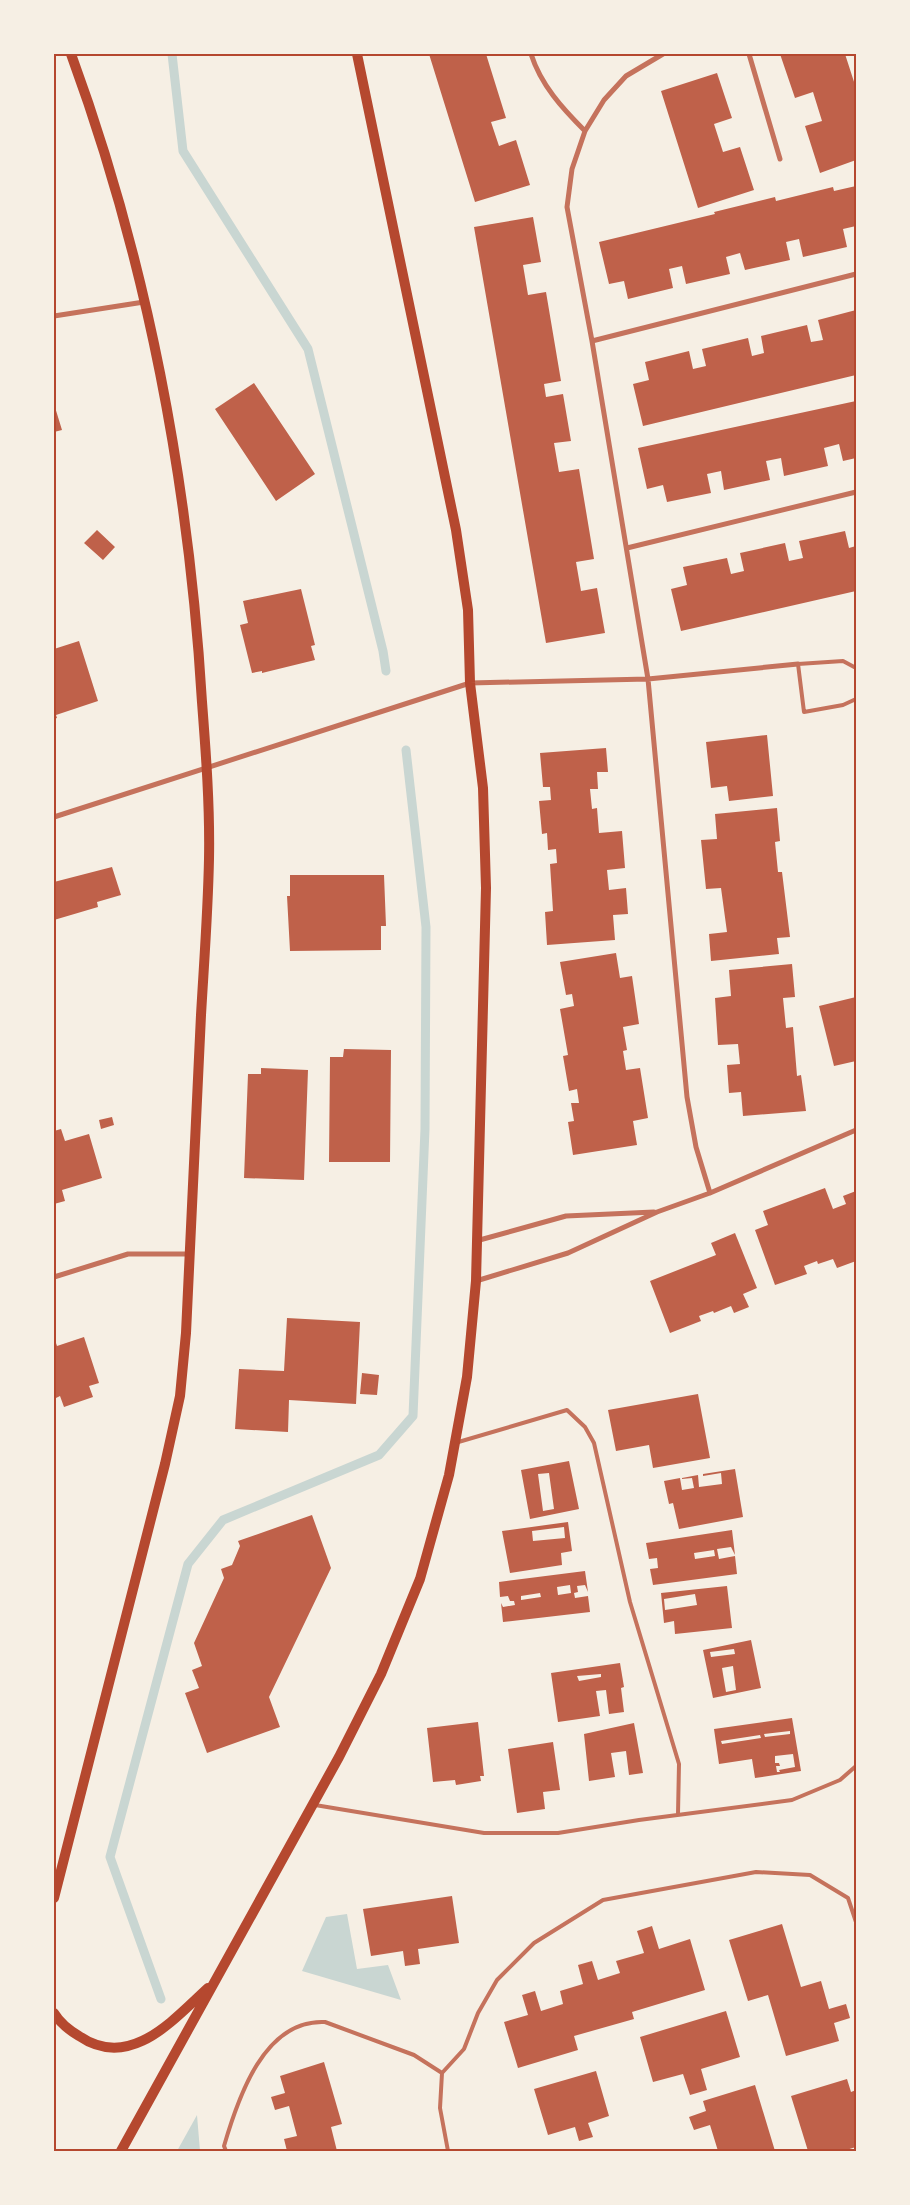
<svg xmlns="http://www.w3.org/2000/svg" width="910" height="2205" font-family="'Fira Sans',sans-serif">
	<rect width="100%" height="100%" fill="#f6efe4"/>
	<path fill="#c9d6d2" d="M 347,1914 L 357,1969 L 388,1965 L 401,2000 L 302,1971 L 326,1917 Z
		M 197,2115 L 200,2151 L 177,2151 Z"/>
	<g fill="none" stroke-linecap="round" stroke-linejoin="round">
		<path stroke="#c9d6d2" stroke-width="9" d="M 172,54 L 183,151 L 308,349 L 383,651 L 386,671
			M 161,1999 L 110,1857 L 188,1564 L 223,1520 L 379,1455 L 413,1416 L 425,1129 L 426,927 L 406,750"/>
	</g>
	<path fill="#bf614a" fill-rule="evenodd" d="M 429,54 L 486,54 L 506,118 L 491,122 L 499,146 L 516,140 L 530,185 L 475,202 Z
		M 780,54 L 845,54 L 856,88 L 856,160 L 820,173 L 805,126 L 822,121 L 813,92 L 795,98 Z
		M 717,73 L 732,118 L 714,124 L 723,152 L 740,147 L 754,190 L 698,208 L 661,91 Z
		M 856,186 L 856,226 L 843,229 L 847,247 L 803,257 L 799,239 L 786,242 L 790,260 L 745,270 L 740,253 L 726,257 L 730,274 L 686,284 L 682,266 L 669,269 L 673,288 L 628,299 L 624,281 L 609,284 L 599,242 L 715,214 L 714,212 L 775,197 L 776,201 L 833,187 L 834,191 Z
		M 533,217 L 541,262 L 523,265 L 528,295 L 546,292 L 561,381 L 544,384 L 546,397 L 563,394 L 571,441 L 554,443 L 559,472 L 579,469 L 594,559 L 576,562 L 581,591 L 597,588 L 605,633 L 546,643 L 474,227 Z
		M 856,310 L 856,375 L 643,426 L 633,384 L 649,380 L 645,362 L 689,351 L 693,369 L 706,366 L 702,349 L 748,338 L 752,356 L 764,353 L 761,336 L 807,325 L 811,342 L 823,340 L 818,320 Z
		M 254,383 L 315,474 L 276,501 L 215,409 Z
		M 856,401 L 856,458 L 843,461 L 839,444 L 824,448 L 828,466 L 784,476 L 781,458 L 766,461 L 770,480 L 724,490 L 721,471 L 707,474 L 711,493 L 667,502 L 663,485 L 647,489 L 638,448 Z
		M 54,404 L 62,430 L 54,432 Z
		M 97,530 L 115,547 L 103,560 L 84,543 Z
		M 845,531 L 849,548 L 856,546 L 856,591 L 681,631 L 671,589 L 687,585 L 683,567 L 727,558 L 731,574 L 744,571 L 740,553 L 785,543 L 789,561 L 803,558 L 799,541 Z
		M 301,589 L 315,645 L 311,646 L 315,660 L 262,673 L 262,671 L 252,673 L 240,625 L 248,623 L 243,601 Z
		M 79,641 L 98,701 L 56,715 L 57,718 L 54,719 L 54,649 Z
		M 767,735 L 773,796 L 729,801 L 727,786 L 711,788 L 706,742 Z
		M 606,748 L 608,772 L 597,772 L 598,789 L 590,789 L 592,809 L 597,808 L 599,833 L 622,831 L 625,868 L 607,870 L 609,890 L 626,888 L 628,914 L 613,915 L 615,940 L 547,945 L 545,912 L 553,911 L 550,864 L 557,863 L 556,849 L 548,850 L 547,833 L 542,834 L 539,801 L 551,800 L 550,787 L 543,787 L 540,753 Z
		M 777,808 L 780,841 L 775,842 L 778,872 L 782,872 L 790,937 L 777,938 L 779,954 L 711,961 L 709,934 L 727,932 L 721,888 L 706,889 L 701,840 L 717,839 L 715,814 Z
		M 112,867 L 121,895 L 97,902 L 98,907 L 54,920 L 54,882 Z
		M 290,875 L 384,875 L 386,926 L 381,926 L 381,950 L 290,951 L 287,896 L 290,896 Z
		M 616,953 L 620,978 L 632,976 L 639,1024 L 623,1027 L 627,1050 L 623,1051 L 626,1070 L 640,1068 L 648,1118 L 633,1121 L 637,1145 L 573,1155 L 568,1122 L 574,1121 L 571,1103 L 579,1103 L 577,1089 L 569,1091 L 563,1056 L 568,1055 L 560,1009 L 574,1006 L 572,994 L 566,995 L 560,962 Z
		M 792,964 L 795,997 L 783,998 L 786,1028 L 793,1027 L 797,1076 L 801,1075 L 806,1111 L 743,1116 L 741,1092 L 729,1093 L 727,1065 L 740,1064 L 738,1044 L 718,1045 L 715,998 L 731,996 L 729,970 Z
		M 856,997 L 856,1061 L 834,1066 L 819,1006 Z
		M 344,1049 L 391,1050 L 390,1162 L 329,1162 L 330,1057 L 343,1057 Z
		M 261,1068 L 308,1070 L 304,1180 L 244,1178 L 248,1074 L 261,1074 Z
		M 112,1117 L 114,1125 L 101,1129 L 99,1120 Z
		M 61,1129 L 65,1141 L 89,1134 L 102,1178 L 62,1190 L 65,1201 L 54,1204 L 54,1131 Z
		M 825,1188 L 833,1209 L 846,1204 L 843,1196 L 856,1191 L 856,1261 L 837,1268 L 833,1259 L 818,1264 L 817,1261 L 804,1266 L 807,1274 L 775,1285 L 755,1230 L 768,1225 L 763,1211 Z
		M 735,1233 L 757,1288 L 743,1294 L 749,1307 L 734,1313 L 731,1306 L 714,1313 L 713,1311 L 699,1316 L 701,1321 L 670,1333 L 650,1281 L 716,1255 L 711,1243 Z
		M 287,1318 L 360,1322 L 356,1404 L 289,1400 L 288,1432 L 235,1429 L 239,1369 L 284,1371 Z
		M 54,1337 L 57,1346 L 84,1337 L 99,1383 L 89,1386 L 93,1397 L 64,1407 L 60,1396 L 54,1399 Z
		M 362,1373 L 379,1375 L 377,1395 L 360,1394 Z
		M 698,1394 L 710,1458 L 653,1468 L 649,1445 L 616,1451 L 608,1410 Z
		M 569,1461 L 579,1509 L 530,1519 L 521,1470 ZM 549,1473 L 554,1509 L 543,1511 L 538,1474 Z
		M 735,1469 L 743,1517 L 679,1529 L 673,1503 L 669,1504 L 664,1481 L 680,1478 L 682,1490 L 694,1488 L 692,1478 L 682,1479 L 682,1478 L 698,1475 L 699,1487 L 722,1484 L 721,1473 L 703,1476 L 703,1474 Z
		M 312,1515 L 331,1568 L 269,1697 L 280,1727 L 207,1753 L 185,1693 L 199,1688 L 192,1670 L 202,1666 L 194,1643 L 224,1578 L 221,1569 L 232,1565 L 240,1546 L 238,1541 Z
		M 568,1522 L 572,1551 L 561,1553 L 562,1565 L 510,1573 L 502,1531 ZM 564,1527 L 565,1538 L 533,1541 L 532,1531 Z
		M 732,1530 L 735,1555 L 731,1547 L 717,1549 L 719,1559 L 735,1556 L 737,1574 L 653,1585 L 650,1569 L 658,1568 L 657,1558 L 649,1559 L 646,1543 ZM 714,1550 L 715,1556 L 695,1559 L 694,1553 Z
		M 585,1571 L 588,1592 L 585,1585 L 577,1586 L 578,1592 L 574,1593 L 575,1598 L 588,1596 L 590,1612 L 503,1622 L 501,1603 L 503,1607 L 515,1605 L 514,1601 L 510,1601 L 508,1596 L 500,1597 L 499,1582 ZM 570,1585 L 571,1593 L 558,1595 L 557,1587 ZM 540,1593 L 541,1597 L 521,1600 L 521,1596 Z
		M 727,1586 L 732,1628 L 675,1634 L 674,1621 L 664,1623 L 661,1593 ZM 695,1594 L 697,1605 L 665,1610 L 664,1599 Z
		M 751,1640 L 761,1688 L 713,1698 L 703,1650 ZM 734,1649 L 735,1654 L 711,1657 L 710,1652 ZM 733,1666 L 736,1690 L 726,1692 L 722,1668 Z
		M 620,1663 L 624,1687 L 621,1688 L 624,1712 L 609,1714 L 606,1690 L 596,1691 L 600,1716 L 558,1722 L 551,1673 ZM 601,1674 L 601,1677 L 579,1681 L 577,1676 Z
		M 792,1718 L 801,1771 L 755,1778 L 752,1759 L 719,1764 L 714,1729 ZM 790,1731 L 790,1734 L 765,1737 L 764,1734 ZM 760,1735 L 761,1738 L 722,1744 L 721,1741 ZM 793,1754 L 795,1767 L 779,1770 L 780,1772 L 777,1772 L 776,1766 L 780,1766 L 779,1763 L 775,1763 L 775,1756 Z
		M 478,1722 L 484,1776 L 480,1776 L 481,1781 L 456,1785 L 455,1780 L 433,1782 L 427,1728 Z
		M 634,1723 L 643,1773 L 629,1775 L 626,1751 L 611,1753 L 615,1777 L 589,1781 L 584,1734 Z
		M 553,1742 L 560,1790 L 543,1792 L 545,1809 L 517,1813 L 508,1749 Z
		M 452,1896 L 459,1943 L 418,1949 L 420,1964 L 405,1966 L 403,1951 L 371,1956 L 363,1909 Z
		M 782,1924 L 801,1987 L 821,1981 L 829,2009 L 846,2004 L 850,2018 L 834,2023 L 839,2041 L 786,2056 L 768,1995 L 748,2001 L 729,1940 Z
		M 652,1926 L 659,1949 L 690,1939 L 705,1990 L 632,2012 L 634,2019 L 574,2036 L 578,2050 L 518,2068 L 504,2022 L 528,2015 L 522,1995 L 535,1991 L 541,2011 L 563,2004 L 560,1991 L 583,1984 L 578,1965 L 592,1961 L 598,1980 L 620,1973 L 616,1961 L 644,1953 L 637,1931 Z
		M 726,2011 L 740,2057 L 701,2069 L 707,2090 L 690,2095 L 683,2074 L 653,2082 L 640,2037 Z
		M 324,2062 L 342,2124 L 331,2127 L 337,2151 L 287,2151 L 284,2139 L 297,2136 L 289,2106 L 275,2110 L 271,2097 L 285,2093 L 280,2076 Z
		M 596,2071 L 609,2116 L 588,2123 L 593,2137 L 579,2141 L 575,2127 L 548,2135 L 534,2089 Z
		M 847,2079 L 851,2092 L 856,2090 L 856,2147 L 843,2151 L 808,2151 L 791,2096 Z
		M 755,2085 L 775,2151 L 718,2151 L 710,2125 L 694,2130 L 689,2117 L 706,2111 L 703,2101 Z"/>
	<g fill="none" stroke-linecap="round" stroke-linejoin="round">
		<path stroke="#c5725c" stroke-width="4" d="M 856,668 L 843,661 L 798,664 L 804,712 L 843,705 L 856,699
			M 455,1443 L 567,1410 L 585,1427 L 594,1443 L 630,1602 L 679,1764 L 678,1814
			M 315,1805 L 484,1833 L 558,1833 L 639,1820 L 792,1800 L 840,1780 L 856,1766
			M 442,2073 L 464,2049 L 478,2013 L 497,1980 L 534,1943 L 603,1900 L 756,1872 L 810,1875 L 848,1898 L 856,1922
			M 226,2151 L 224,2146 C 238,2098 264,2019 325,2022 L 414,2055 L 442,2073 L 440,2108 L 448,2151"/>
		<path stroke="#c5725c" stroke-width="5" d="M 531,54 C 541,85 562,108 585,131
			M 663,54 L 626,76 L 604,100 L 585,131 L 572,169 L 567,207 L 592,341 L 648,679 L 687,1097 L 696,1147 L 710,1193
			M 749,54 L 780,159
			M 54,316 L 144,302
			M 592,341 L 856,274
			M 627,548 L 856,492
			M 54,817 L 470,683 L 648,679 L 798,664
			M 476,1241 L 566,1216 L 654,1212
			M 54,1277 L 128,1254 L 189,1254
			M 476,1281 L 568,1253 L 657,1212 L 710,1193 L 856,1130"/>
		<path stroke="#b5482f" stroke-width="10" d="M 54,1898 L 165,1464 L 180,1396 L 186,1333 C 191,1227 196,1121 201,1015 C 204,963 208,911 209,859 C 210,807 206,754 202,702 C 189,483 147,261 71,54
			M 54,2013 C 60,2023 69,2030 79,2036 C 130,2071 173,2020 208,1988
			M 121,2151 L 339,1757 L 381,1674 L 420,1579 L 449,1475 L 467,1377 L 476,1281 L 486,888 L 483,788 L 470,683 L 468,610 L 456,530 L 357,54"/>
	</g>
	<rect width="910" height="2205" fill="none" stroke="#f6efe4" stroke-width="110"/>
	<rect x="55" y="55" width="800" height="2095" fill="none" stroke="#b5482f" stroke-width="2"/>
</svg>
